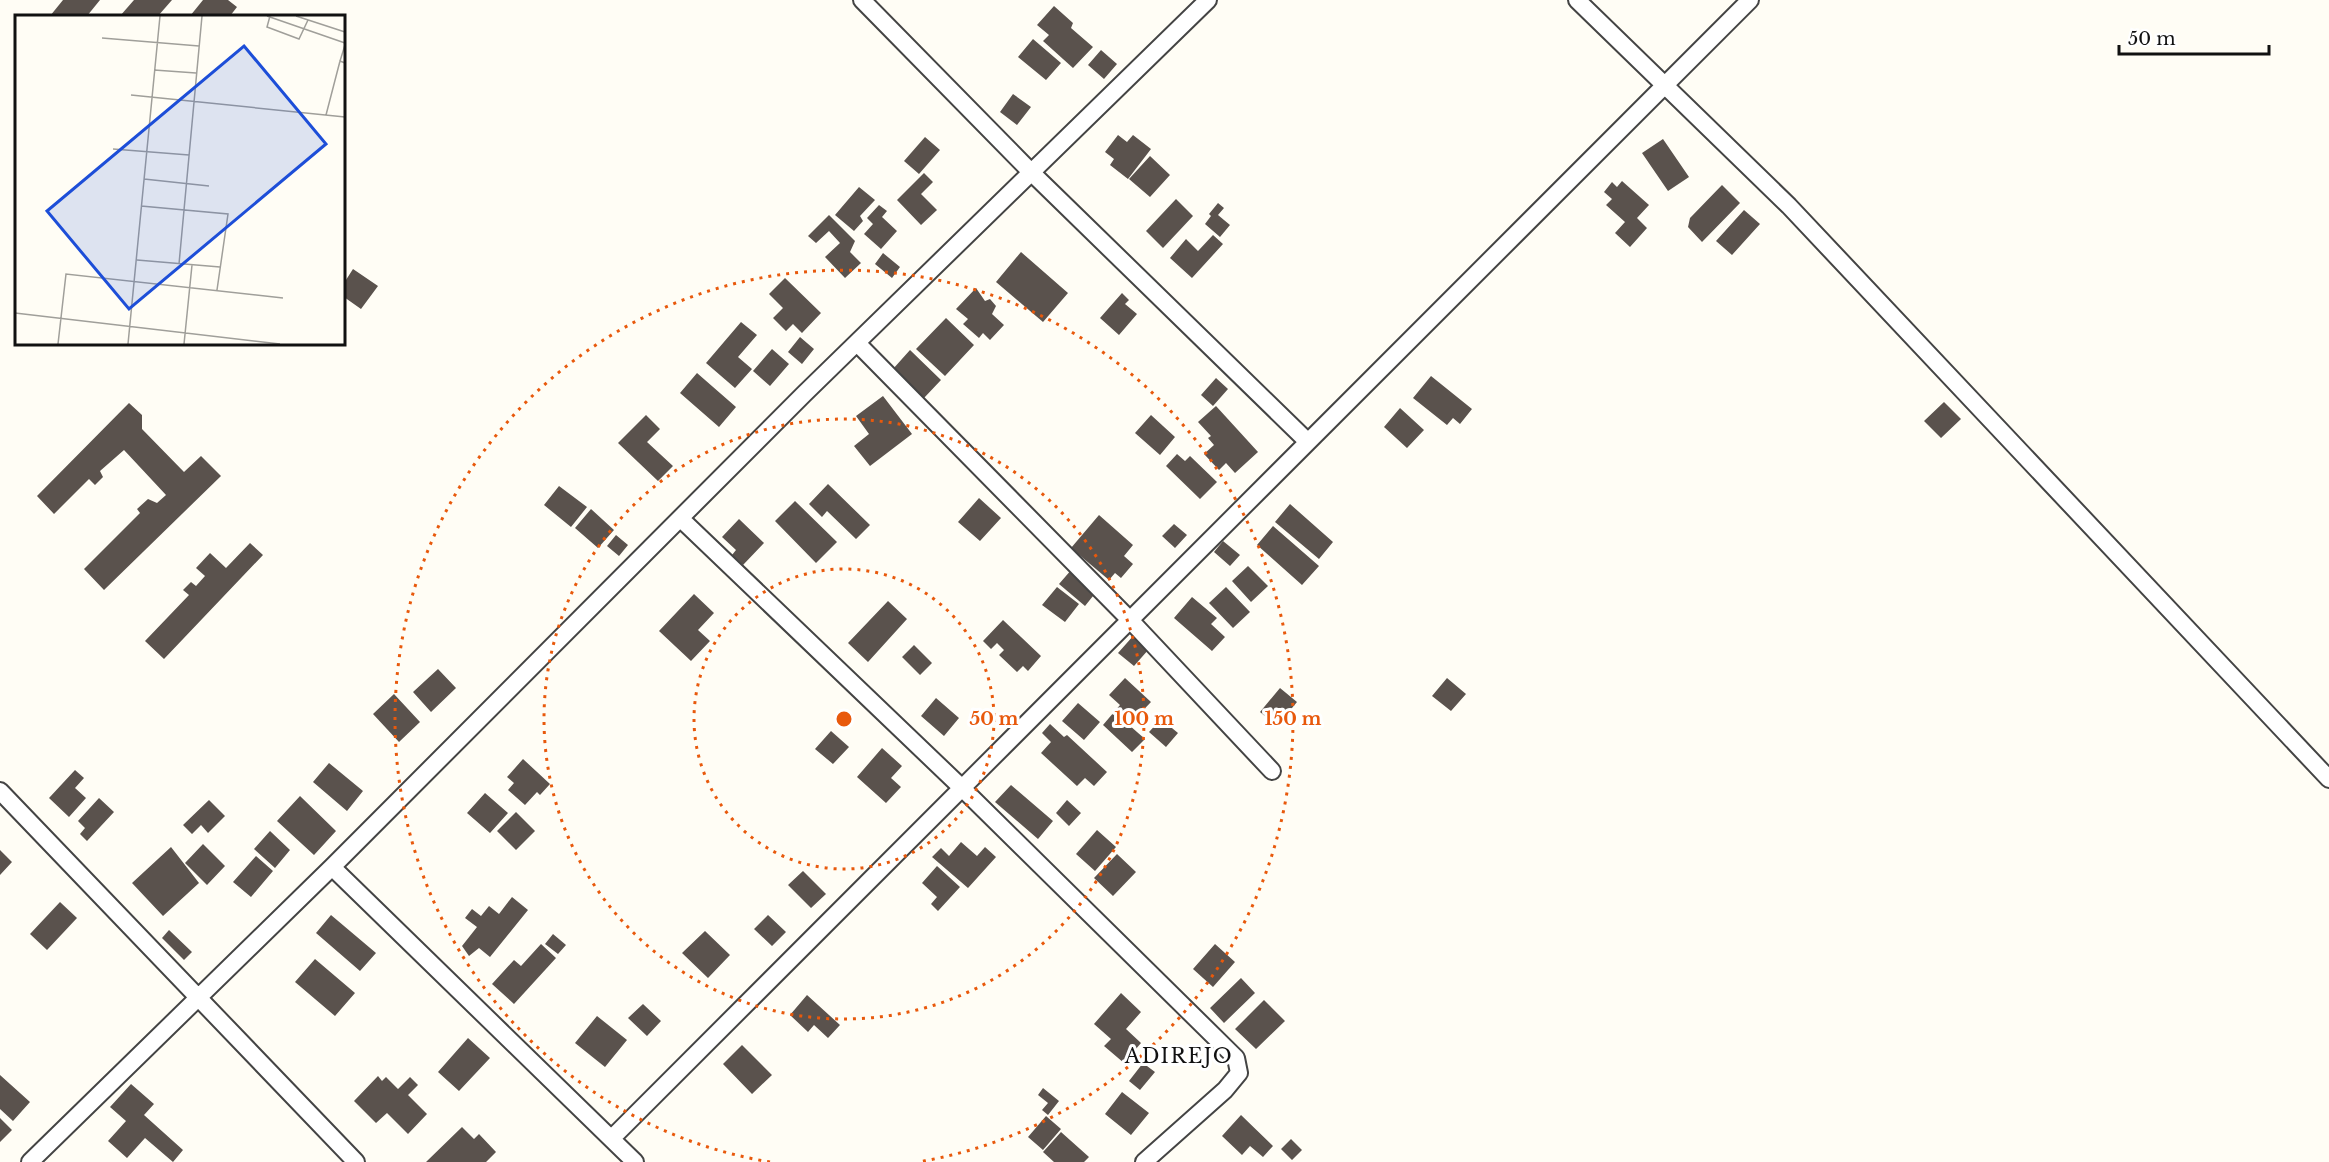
<svg xmlns="http://www.w3.org/2000/svg" width="2329" height="1162" font-family="'Libre Baskerville',serif">
	<rect width="100%" height="100%" fill="#fffdf5"/>
	<path fill="#5a524d" d="M 63,0 L 100,0 L 87,16 L 50,16 Z
		M 134,0 L 172,0 L 158,16 L 120,16 Z
		M 203,0 L 228,0 L 237,7 L 230,16 L 190,16 Z
		M 1054,6 L 1073,23 L 1071,28 L 1093,47 L 1073,68 L 1043,41 L 1049,35 L 1037,25 Z
		M 1033,39 L 1061,63 L 1046,80 L 1018,57 Z
		M 1101,50 L 1117,64 L 1104,79 L 1088,65 Z
		M 1013,94 L 1031,107 L 1017,125 L 1000,112 Z
		M 1118,135 L 1127,142 L 1133,135 L 1151,149 L 1128,179 L 1110,165 L 1114,159 L 1105,152 Z
		M 925,137 L 940,150 L 919,174 L 904,161 Z
		M 1663,139 L 1689,177 L 1668,191 L 1642,153 Z
		M 1150,156 L 1170,175 L 1150,197 L 1129,179 Z
		M 924,173 L 933,182 L 921,194 L 937,210 L 921,225 L 897,200 Z
		M 1622,181 L 1649,205 L 1637,218 L 1647,228 L 1630,247 L 1615,233 L 1625,222 L 1606,205 L 1612,199 L 1604,192 L 1612,182 L 1617,187 Z
		M 1722,185 L 1740,203 L 1702,242 L 1688,227 L 1690,218 Z
		M 859,187 L 875,200 L 860,216 L 863,221 L 854,231 L 835,215 Z
		M 1176,199 L 1193,216 L 1163,248 L 1146,231 Z
		M 1218,203 L 1224,208 L 1218,215 L 1230,225 L 1220,237 L 1205,224 L 1211,216 L 1209,214 Z
		M 879,205 L 887,211 L 882,217 L 897,231 L 881,249 L 864,234 L 873,224 L 867,218 Z
		M 1744,210 L 1760,224 L 1732,255 L 1716,241 Z
		M 829,215 L 855,241 L 850,252 L 861,263 L 845,278 L 825,257 L 840,243 L 829,231 L 816,243 L 808,236 Z
		M 1213,235 L 1223,244 L 1192,278 L 1170,258 L 1186,239 L 1198,251 Z
		M 1021,252 L 1068,293 L 1043,322 L 996,282 Z
		M 883,253 L 900,267 L 892,278 L 875,264 Z
		M 353,269 L 378,286 L 361,309 L 344,297 L 344,283 Z
		M 785,278 L 821,313 L 802,333 L 793,324 L 786,331 L 773,318 L 783,308 L 769,294 Z
		M 976,288 L 985,301 L 990,299 L 996,306 L 992,314 L 1004,325 L 990,340 L 983,333 L 979,338 L 963,324 L 968,319 L 956,309 Z
		M 1122,293 L 1129,300 L 1125,304 L 1137,314 L 1119,335 L 1100,318 Z
		M 946,318 L 974,345 L 945,376 L 916,349 Z
		M 741,322 L 757,335 L 738,357 L 752,369 L 735,388 L 706,363 Z
		M 800,337 L 814,349 L 802,364 L 788,352 Z
		M 772,349 L 789,364 L 770,386 L 753,371 Z
		M 910,350 L 941,380 L 924,398 L 893,369 Z
		M 697,373 L 736,407 L 719,427 L 680,393 Z
		M 1431,376 L 1472,409 L 1460,424 L 1453,418 L 1447,425 L 1413,398 Z
		M 1216,378 L 1228,389 L 1213,406 L 1201,395 Z
		M 883,396 L 912,434 L 870,466 L 854,446 L 869,434 L 856,416 Z
		M 1944,402 L 1961,419 L 1941,438 L 1924,421 Z
		M 129,403 L 142,415 L 142,429 L 184,472 L 201,456 L 221,476 L 104,590 L 84,569 L 140,513 L 137,509 L 148,499 L 157,503 L 166,495 L 124,450 L 100,471 L 103,477 L 95,485 L 89,479 L 54,514 L 37,496 Z
		M 1216,406 L 1258,452 L 1235,473 L 1226,463 L 1219,470 L 1204,454 L 1214,445 L 1208,438 L 1211,436 L 1198,422 Z
		M 1400,408 L 1424,430 L 1407,448 L 1384,427 Z
		M 646,415 L 660,429 L 647,442 L 673,466 L 658,481 L 618,443 Z
		M 1151,415 L 1175,437 L 1160,455 L 1135,433 Z
		M 1177,454 L 1185,461 L 1190,456 L 1217,482 L 1200,499 L 1166,466 Z
		M 828,484 L 870,525 L 856,539 L 827,511 L 822,517 L 809,504 Z
		M 559,486 L 587,507 L 571,527 L 544,505 Z
		M 979,498 L 1001,518 L 980,541 L 958,522 Z
		M 795,501 L 837,542 L 816,563 L 775,521 Z
		M 1290,504 L 1333,542 L 1319,559 L 1275,522 Z
		M 591,509 L 614,530 L 598,548 L 575,528 Z
		M 1099,515 L 1133,545 L 1124,556 L 1133,564 L 1121,578 L 1115,573 L 1109,580 L 1071,548 Z
		M 739,519 L 764,543 L 743,565 L 732,555 L 736,550 L 722,537 Z
		M 1174,524 L 1187,535 L 1175,548 L 1162,536 Z
		M 1273,526 L 1319,566 L 1302,585 L 1257,545 Z
		M 616,535 L 628,545 L 619,556 L 607,546 Z
		M 1223,541 L 1240,555 L 1230,566 L 1214,552 Z
		M 250,543 L 263,555 L 164,659 L 145,641 L 189,595 L 183,590 L 191,582 L 196,586 L 205,576 L 196,568 L 210,553 L 226,568 Z
		M 1248,566 L 1268,586 L 1251,602 L 1232,581 Z
		M 1072,569 L 1097,591 L 1085,606 L 1059,584 Z
		M 1057,587 L 1079,604 L 1065,622 L 1042,605 Z
		M 1226,587 L 1250,612 L 1233,628 L 1209,603 Z
		M 694,594 L 714,613 L 698,630 L 710,641 L 691,661 L 659,631 Z
		M 1192,597 L 1217,618 L 1211,624 L 1225,637 L 1212,651 L 1174,618 Z
		M 888,601 L 907,619 L 868,662 L 848,643 Z
		M 1003,620 L 1041,656 L 1028,671 L 1023,666 L 1017,672 L 999,655 L 1004,650 L 997,643 L 991,649 L 983,641 Z
		M 1134,635 L 1149,649 L 1134,666 L 1118,653 Z
		M 914,645 L 932,663 L 920,675 L 902,657 Z
		M 438,669 L 456,688 L 431,712 L 413,692 Z
		M 1125,678 L 1151,702 L 1129,725 L 1145,739 L 1132,752 L 1103,725 L 1120,705 L 1109,695 Z
		M 1447,678 L 1466,694 L 1451,711 L 1432,696 Z
		M 1280,688 L 1297,702 L 1277,726 L 1260,712 Z
		M 394,694 L 420,722 L 399,742 L 373,714 Z
		M 936,698 L 959,718 L 944,736 L 921,716 Z
		M 1078,703 L 1100,722 L 1084,740 L 1062,721 Z
		M 1161,719 L 1178,733 L 1166,747 L 1149,732 Z
		M 1050,724 L 1064,737 L 1067,735 L 1107,772 L 1094,786 L 1085,778 L 1077,786 L 1041,753 L 1051,742 L 1042,733 Z
		M 831,731 L 849,747 L 833,764 L 815,749 Z
		M 882,748 L 902,766 L 891,778 L 901,787 L 886,803 L 857,777 Z
		M 523,759 L 550,784 L 540,795 L 537,792 L 525,805 L 508,790 L 514,783 L 507,777 Z
		M 329,763 L 363,791 L 347,811 L 313,782 Z
		M 75,770 L 84,778 L 75,788 L 86,798 L 69,817 L 49,798 Z
		M 1011,785 L 1053,821 L 1038,839 L 995,802 Z
		M 485,793 L 508,813 L 490,833 L 467,813 Z
		M 300,796 L 336,831 L 314,855 L 277,821 Z
		M 99,798 L 114,812 L 87,841 L 80,834 L 85,828 L 78,821 Z
		M 209,800 L 225,816 L 208,833 L 201,825 L 192,834 L 183,825 Z
		M 1067,800 L 1081,813 L 1069,826 L 1056,813 Z
		M 516,812 L 535,831 L 516,850 L 497,831 Z
		M 1097,830 L 1116,847 L 1095,871 L 1076,854 Z
		M 270,831 L 290,850 L 275,868 L 254,849 Z
		M 961,842 L 977,856 L 985,847 L 996,857 L 968,888 L 932,857 L 941,848 L 949,856 Z
		M 203,844 L 225,866 L 207,885 L 185,863 Z
		M 171,847 L 199,883 L 163,916 L 132,883 Z
		M 0,850 L 12,862 L 0,875 Z
		M 1117,854 L 1136,872 L 1113,896 L 1094,878 Z
		M 256,856 L 273,871 L 251,897 L 233,882 Z
		M 937,866 L 960,887 L 938,911 L 931,904 L 937,897 L 922,883 Z
		M 803,871 L 826,894 L 811,908 L 788,885 Z
		M 512,897 L 528,910 L 490,957 L 479,948 L 469,956 L 462,946 L 477,927 L 465,918 L 472,909 L 481,916 L 489,906 L 499,914 Z
		M 60,902 L 77,918 L 47,950 L 30,934 Z
		M 331,915 L 376,953 L 360,971 L 316,933 Z
		M 768,915 L 786,932 L 772,946 L 754,929 Z
		M 169,930 L 192,952 L 184,960 L 162,938 Z
		M 705,931 L 730,955 L 708,978 L 682,953 Z
		M 553,934 L 566,945 L 558,954 L 545,944 Z
		M 541,944 L 556,958 L 514,1004 L 492,984 L 514,960 L 521,966 Z
		M 1215,944 L 1235,962 L 1213,987 L 1193,969 Z
		M 315,959 L 355,993 L 335,1016 L 295,982 Z
		M 1241,978 L 1255,993 L 1224,1023 L 1210,1008 Z
		M 1121,993 L 1141,1012 L 1126,1029 L 1141,1043 L 1124,1063 L 1104,1046 L 1111,1039 L 1094,1024 Z
		M 807,995 L 840,1025 L 828,1038 L 814,1025 L 808,1032 L 790,1015 Z
		M 1264,1000 L 1285,1021 L 1256,1049 L 1235,1029 Z
		M 643,1004 L 661,1021 L 647,1036 L 628,1018 Z
		M 597,1016 L 627,1040 L 605,1067 L 575,1043 Z
		M 468,1038 L 490,1058 L 459,1091 L 438,1072 Z
		M 742,1045 L 772,1075 L 752,1094 L 723,1064 Z
		M 1143,1063 L 1155,1072 L 1140,1090 L 1129,1081 Z
		M 0,1075 L 30,1102 L 13,1121 L 0,1109 Z
		M 378,1076 L 382,1081 L 386,1077 L 398,1089 L 410,1077 L 418,1085 L 408,1095 L 427,1114 L 408,1134 L 387,1113 L 376,1123 L 354,1101 Z
		M 131,1084 L 154,1104 L 144,1115 L 183,1150 L 173,1162 L 145,1138 L 127,1158 L 108,1141 L 126,1121 L 110,1107 Z
		M 1043,1088 L 1059,1101 L 1048,1115 L 1042,1110 L 1048,1103 L 1038,1095 Z
		M 1122,1092 L 1149,1113 L 1131,1135 L 1105,1114 Z
		M 1241,1115 L 1273,1146 L 1263,1157 L 1250,1146 L 1242,1155 L 1222,1136 Z
		M 1046,1116 L 1061,1129 L 1043,1150 L 1028,1137 Z
		M 0,1118 L 12,1130 L 0,1142 Z
		M 462,1127 L 474,1139 L 479,1134 L 496,1152 L 486,1162 L 426,1162 Z
		M 1061,1132 L 1089,1157 L 1084,1162 L 1054,1162 L 1043,1152 Z
		M 1291,1139 L 1302,1150 L 1292,1160 L 1281,1149 Z"/>
	<g fill="none" stroke-linecap="round" stroke-linejoin="round">
		<g stroke="#444" stroke-width="20">
			<path id="street" d="M 862,0 L 1032,173 L 1308,442
				M 1577,0 L 1789,206 L 2329,779
				M 857,343 L 1130,620 L 1272,771
				M 681,519 L 962,788 L 1236,1058 L 1239,1073 L 1225,1090 L 1144,1162
				M 0,791 L 356,1162
				M 332,867 L 635,1162
				M 612,1138 L 1750,0
				M 30,1162 L 332,867 L 804,394 L 1208,0"/>
		</g>
		<use href="#street" stroke="#fff" stroke-width="16"/>
	</g>
	<g fill="none" stroke="#e8590c" stroke-width="3" stroke-dasharray="3 6">
		<circle cx="844" cy="719" r="150"/>
		<circle cx="844" cy="719" r="300"/>
		<path d="M770 1162A449 449 0 1 1 918 1162"/>
	</g>
	<g text-anchor="middle" stroke-width="6" stroke-linejoin="round" paint-order="stroke">
		<g font-size="20" letter-spacing="1.5" fill="#111" stroke="#fff">
			<text x="1179" y="1063">ADIREJO</text>
		</g>
	</g>
	<g transform="translate(15 15)">
		<rect width="330" height="330" fill="#fffdf5"/>
		<path fill="none" stroke="#a09f9a" stroke-width="1.5" d="M 252,1 L 330,28M 255,1 L 252,12 L 284,24 L 293,5M 281,1 L 330,17M 87,23 L 184,31M 330,30 L 325,46 L 330,48M 139,55 L 181,58M 116,80 L 330,102M 311,100 L 325,46M 98,134 L 174,140M 129,164 L 194,171M 126,191 L 213,199 L 202,275M 122,245 L 205,252M 164,249 L 187,1M 0,298 L 265,329M 43,329 L 51,259 L 268,283M 113,329 L 145,1M 169,329 L 177,250"/>
		<path fill="#1d4ed8" fill-opacity="0.15" stroke="#1d4ed8" stroke-width="3" d="M 229,31 L 311,129 L 114,294 L 32,196 Z"/>
		<rect width="330" height="330" fill="none" stroke="#111" stroke-width="3"/>
	</g>
	<circle cx="844" cy="719" r="9" fill="#e8590c" stroke="#fff" stroke-width="3"/>
	<g font-size="18" text-anchor="middle" font-weight="bold" fill="#e8590c" stroke="#fff" stroke-width="6" stroke-linejoin="round" paint-order="stroke">
		<text x="994" y="725">50 m</text>
		<text x="1144" y="725">100 m</text>
		<text x="1293" y="725">150 m</text>
	</g>
	<path d="M2119 45v9h150v-9" fill="none" stroke="#111111" stroke-width="3"/>
	<text x="2128" y="45" font-size="18" fill="#111111" stroke="#ffffff" stroke-width="4.5" paint-order="stroke">50 m</text>
</svg>
